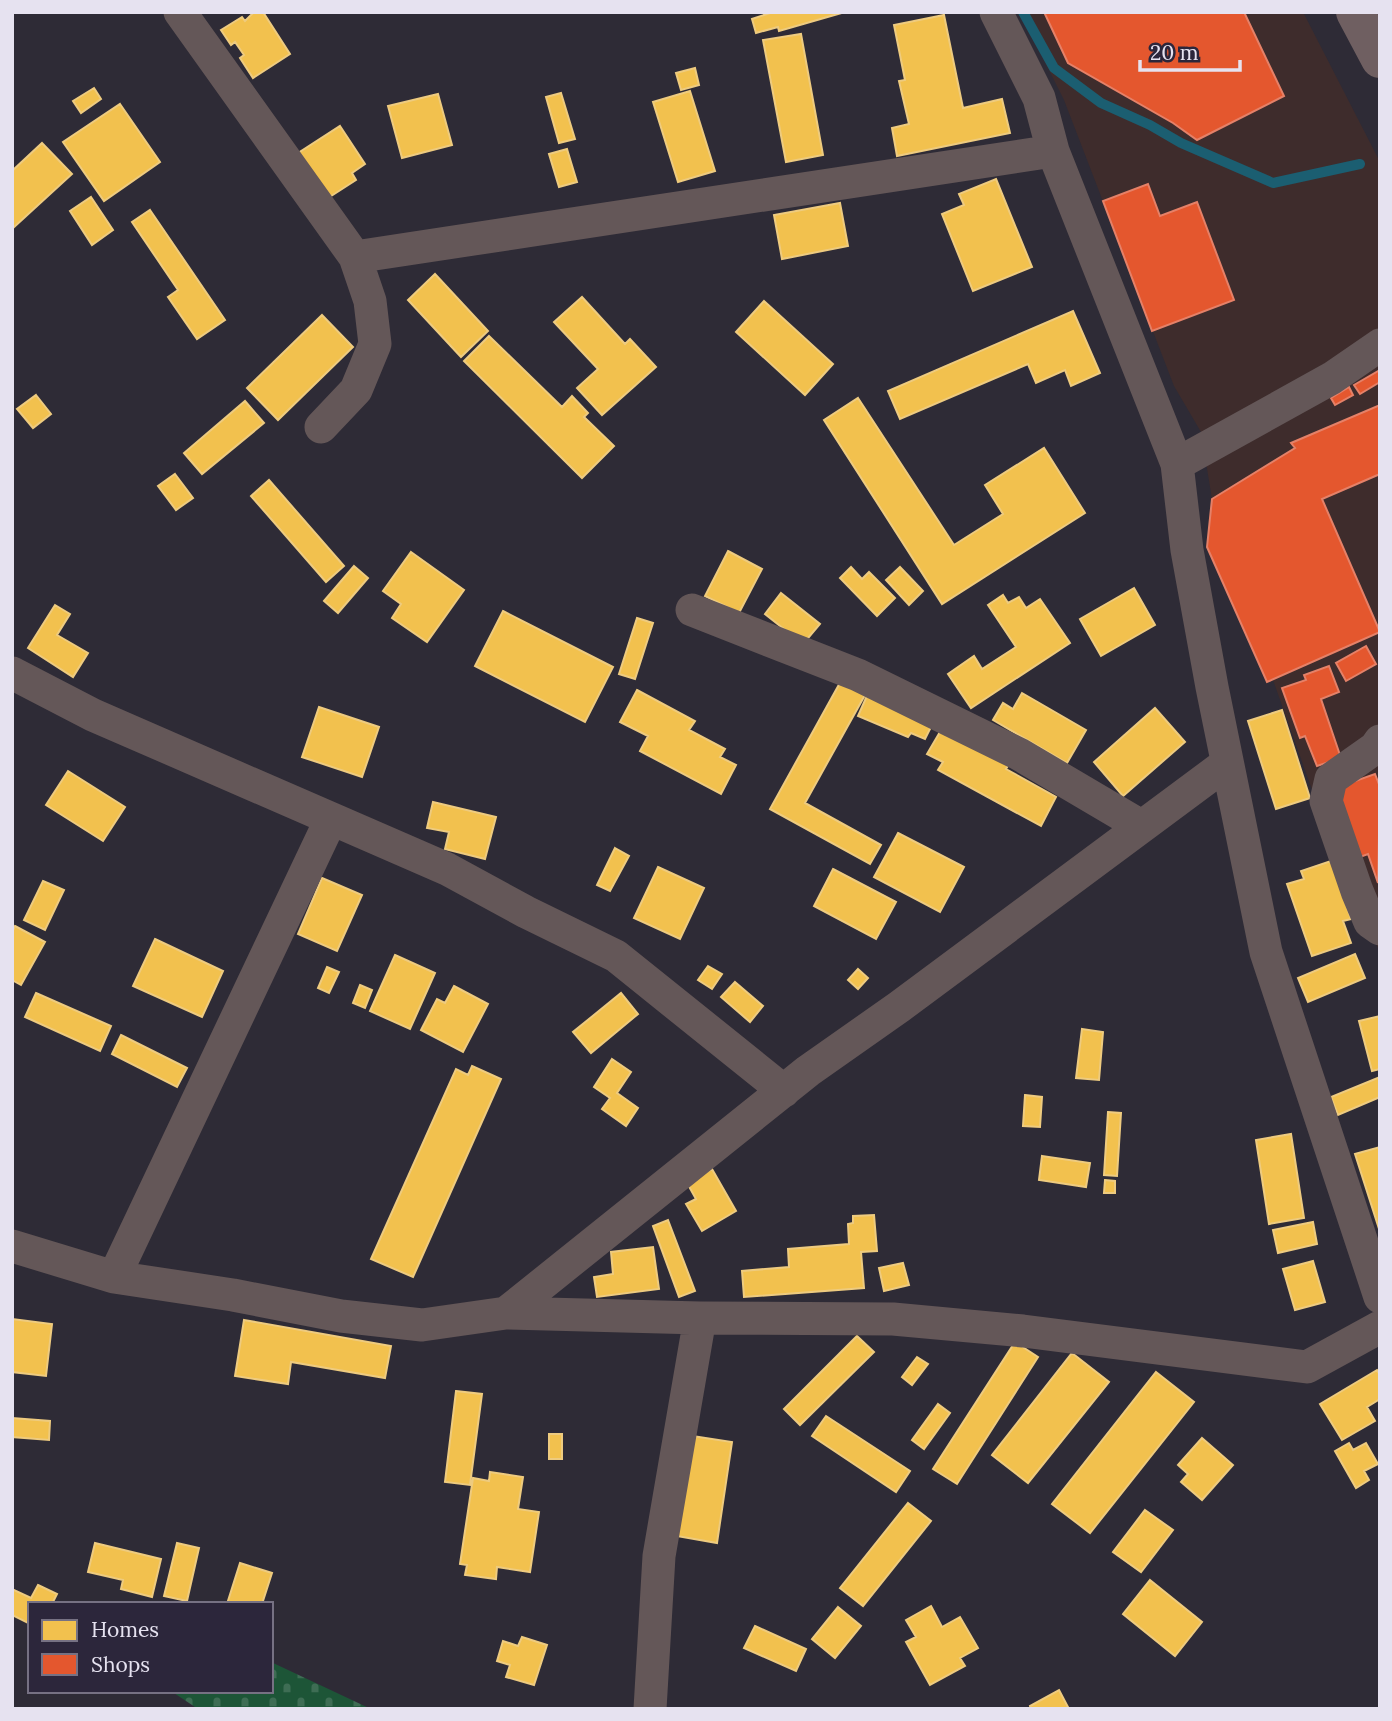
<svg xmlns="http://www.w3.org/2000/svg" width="1392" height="1721" font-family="Lora,serif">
	<defs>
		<pattern id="cemetery-stones" width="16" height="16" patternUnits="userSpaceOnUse" patternTransform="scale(1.75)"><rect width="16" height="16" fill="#1d5537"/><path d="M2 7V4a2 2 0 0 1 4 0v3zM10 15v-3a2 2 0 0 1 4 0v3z" fill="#3e6d54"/></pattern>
	</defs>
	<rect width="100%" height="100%" fill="#2e2b36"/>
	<path fill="#3e2c2c" d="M 1020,12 L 1303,12 L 1380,162 L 1380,953 L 1321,815 L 1273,680 L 1267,682 L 1207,547 L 1212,499 L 1201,432 L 1174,386 L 1064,100 Z"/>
	<path fill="url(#cemetery-stones)" d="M 271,1662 L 371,1709 L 198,1709 L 171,1691 L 271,1691 Z"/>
	<path fill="#f2c14e" stroke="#eecb7f" stroke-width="2" d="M 254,12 L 263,12 L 290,54 L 253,78 L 240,58 L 244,55 L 235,42 L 231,45 L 221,30 L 242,17 L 245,21 Z
		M 845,12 L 779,31 L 778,27 L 756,33 L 752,19 L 773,12 Z
		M 944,15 L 963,108 L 1002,99 L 1010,133 L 897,156 L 892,128 L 909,124 L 899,81 L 905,80 L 894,25 Z
		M 801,34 L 823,155 L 786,162 L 763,40 Z
		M 695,68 L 699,85 L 681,90 L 676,73 Z
		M 94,88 L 101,99 L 81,113 L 73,101 Z
		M 690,91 L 715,171 L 678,182 L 653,102 Z
		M 561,93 L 575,139 L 559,143 L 546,97 Z
		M 438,94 L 452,145 L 402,158 L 388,106 Z
		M 120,104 L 160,162 L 104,201 L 63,142 Z
		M 340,126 L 365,164 L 352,173 L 356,180 L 325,200 L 295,155 Z
		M 42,143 L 72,174 L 12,229 L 12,171 Z
		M 567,149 L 577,182 L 559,187 L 549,154 Z
		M 996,179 L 1032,267 L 973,291 L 942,214 L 964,205 L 959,194 Z
		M 91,197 L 113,230 L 92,245 L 70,211 Z
		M 840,203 L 848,246 L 782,259 L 774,215 Z
		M 150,210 L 225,320 L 197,339 L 168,297 L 178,290 L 132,222 Z
		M 435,274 L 488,331 L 461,357 L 408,300 Z
		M 582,297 L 625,344 L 630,339 L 656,367 L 602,415 L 577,388 L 598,369 L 554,322 Z
		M 764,301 L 833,364 L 805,395 L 736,332 Z
		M 1073,311 L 1100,373 L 1071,386 L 1065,370 L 1036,383 L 1028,364 L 900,419 L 888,391 Z
		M 322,315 L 353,347 L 278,420 L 247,388 Z
		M 489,336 L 562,407 L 572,396 L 588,413 L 584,417 L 614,446 L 582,478 L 464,361 Z
		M 36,395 L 51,414 L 33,428 L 17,409 Z
		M 858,398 L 954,545 L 1003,514 L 985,485 L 1044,448 L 1085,513 L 942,604 L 824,420 Z
		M 245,401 L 264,423 L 202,474 L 184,453 Z
		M 175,474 L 193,498 L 176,510 L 158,486 Z
		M 269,480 L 344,566 L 326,582 L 251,496 Z
		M 728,551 L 762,569 L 739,613 L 705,596 Z
		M 411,552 L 464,590 L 427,642 L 392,618 L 401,604 L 383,591 Z
		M 354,566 L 368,578 L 338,613 L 324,601 Z
		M 851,567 L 862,579 L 869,572 L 895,598 L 877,616 L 840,578 Z
		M 900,567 L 923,591 L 909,605 L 886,580 Z
		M 1134,588 L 1155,625 L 1101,656 L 1080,619 Z
		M 781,593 L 820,624 L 803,644 L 765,614 Z
		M 1003,595 L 1008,603 L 1019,597 L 1026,608 L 1040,599 L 1070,643 L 971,708 L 948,674 L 974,656 L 982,669 L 1016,647 L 988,605 Z
		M 55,605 L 70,614 L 57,635 L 88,653 L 73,677 L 28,648 Z
		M 503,611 L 613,667 L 585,722 L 475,666 Z
		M 637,618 L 653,623 L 635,679 L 619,674 Z
		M 841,681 L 865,695 L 805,803 L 881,845 L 870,864 L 770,809 Z
		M 870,689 L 932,725 L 925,739 L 911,733 L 908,737 L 858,716 Z
		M 637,690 L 695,721 L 689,730 L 725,749 L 720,757 L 736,765 L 721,794 L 640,751 L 648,736 L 620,722 Z
		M 1022,693 L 1086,730 L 1067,763 L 993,720 L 1003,703 L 1013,709 Z
		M 319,707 L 379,727 L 362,777 L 302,757 Z
		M 1155,708 L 1185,742 L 1123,796 L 1094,762 Z
		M 1282,710 L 1310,798 L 1276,809 L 1248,721 Z
		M 944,725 L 1011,761 L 1006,769 L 1056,797 L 1041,826 L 938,770 L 943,762 L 927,754 Z
		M 68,771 L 125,807 L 103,841 L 46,805 Z
		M 433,802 L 496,817 L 485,859 L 445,849 L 449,832 L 427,828 Z
		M 898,833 L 964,867 L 940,912 L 874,877 Z
		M 615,848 L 629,856 L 610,891 L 597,885 Z
		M 1331,861 L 1351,919 L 1343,921 L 1351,943 L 1312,956 L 1287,884 L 1304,879 L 1301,871 Z
		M 658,867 L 704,888 L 680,939 L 634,918 Z
		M 833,869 L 896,902 L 876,939 L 814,906 Z
		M 322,878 L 362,895 L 337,951 L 298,934 Z
		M 43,881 L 64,890 L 45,930 L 24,920 Z
		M 15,926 L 45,942 L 21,985 L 12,980 L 12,932 Z
		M 155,939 L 223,971 L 202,1017 L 133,986 Z
		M 1355,954 L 1365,978 L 1308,1002 L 1298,978 Z
		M 395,955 L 435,973 L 410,1029 L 370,1011 Z
		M 708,966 L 722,974 L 712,989 L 698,980 Z
		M 327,967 L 339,972 L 329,993 L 318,988 Z
		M 858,969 L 868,978 L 858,989 L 848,980 Z
		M 735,982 L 763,1006 L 750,1022 L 721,997 Z
		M 360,985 L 372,990 L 365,1008 L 353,1003 Z
		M 454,986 L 488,1004 L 463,1052 L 421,1030 L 437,999 L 445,1003 Z
		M 36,993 L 111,1026 L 100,1051 L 25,1017 Z
		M 621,993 L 638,1014 L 591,1053 L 573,1032 Z
		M 1380,1016 L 1380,1069 L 1372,1071 L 1359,1021 Z
		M 1082,1029 L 1103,1032 L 1099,1080 L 1076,1078 Z
		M 121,1035 L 187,1068 L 177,1087 L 112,1054 Z
		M 612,1059 L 631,1072 L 617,1093 L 638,1108 L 626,1126 L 602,1109 L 610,1098 L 594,1087 Z
		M 472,1066 L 501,1079 L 413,1277 L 371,1259 L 456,1069 L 468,1075 Z
		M 1380,1077 L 1380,1097 L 1338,1115 L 1331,1097 Z
		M 1025,1095 L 1042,1097 L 1040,1127 L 1023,1126 Z
		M 1108,1112 L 1121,1113 L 1117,1176 L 1104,1175 Z
		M 1291,1134 L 1304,1218 L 1269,1224 L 1256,1140 Z
		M 1380,1147 L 1380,1232 L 1355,1154 Z
		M 1042,1156 L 1090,1163 L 1086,1187 L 1039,1180 Z
		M 712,1169 L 736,1211 L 702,1231 L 686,1204 L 696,1199 L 687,1183 Z
		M 1105,1180 L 1115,1181 L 1115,1193 L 1104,1193 Z
		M 874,1215 L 877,1251 L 861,1252 L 864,1288 L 744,1297 L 742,1271 L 789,1267 L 788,1249 L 849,1244 L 848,1224 L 853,1223 L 853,1216 Z
		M 668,1220 L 695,1291 L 679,1297 L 653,1226 Z
		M 1313,1222 L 1317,1244 L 1278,1253 L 1273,1230 Z
		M 653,1247 L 659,1289 L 597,1297 L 594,1277 L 613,1274 L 611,1252 Z
		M 1313,1261 L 1325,1302 L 1295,1310 L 1283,1269 Z
		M 903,1263 L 909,1285 L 884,1291 L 879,1268 Z
		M 12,1319 L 52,1324 L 46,1376 L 12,1372 Z
		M 244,1320 L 391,1346 L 385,1378 L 291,1362 L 288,1384 L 235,1376 Z
		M 857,1336 L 874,1352 L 800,1425 L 784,1409 Z
		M 1015,1342 L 1038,1357 L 957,1484 L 933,1469 Z
		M 1072,1353 L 1109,1382 L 1028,1483 L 992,1455 Z
		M 917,1357 L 928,1364 L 912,1385 L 902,1377 Z
		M 1377,1370 L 1380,1375 L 1380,1399 L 1367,1407 L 1375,1421 L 1342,1440 L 1320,1404 Z
		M 1156,1372 L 1194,1402 L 1090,1533 L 1052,1504 Z
		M 456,1391 L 482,1394 L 470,1485 L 445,1482 Z
		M 938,1404 L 950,1413 L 924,1449 L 912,1440 Z
		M 826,1416 L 910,1471 L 896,1492 L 812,1436 Z
		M 12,1418 L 50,1421 L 49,1440 L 12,1437 Z
		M 549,1434 L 562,1434 L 562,1459 L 549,1459 Z
		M 686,1435 L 732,1442 L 717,1543 L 671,1535 Z
		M 1202,1438 L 1233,1465 L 1202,1500 L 1181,1482 L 1188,1474 L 1178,1465 Z
		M 1349,1443 L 1353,1450 L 1366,1443 L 1378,1464 L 1364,1471 L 1369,1480 L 1356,1488 L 1335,1451 Z
		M 490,1472 L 523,1477 L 518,1509 L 539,1512 L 530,1572 L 497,1567 L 496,1579 L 465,1575 L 467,1565 L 460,1564 L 473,1478 L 489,1481 Z
		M 908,1503 L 931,1521 L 863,1606 L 840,1588 Z
		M 1145,1510 L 1173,1530 L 1141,1572 L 1113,1552 Z
		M 95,1543 L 161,1559 L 152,1597 L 121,1589 L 123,1580 L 88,1572 Z
		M 177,1543 L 199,1548 L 187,1601 L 164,1596 Z
		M 240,1563 L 272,1573 L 262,1604 L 227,1604 Z
		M 1150,1580 L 1202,1622 L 1175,1656 L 1123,1614 Z
		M 38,1585 L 57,1594 L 52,1604 L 30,1604 L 30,1624 L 12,1615 L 12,1589 L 31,1598 Z
		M 931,1606 L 942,1627 L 960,1617 L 978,1648 L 960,1658 L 965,1666 L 930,1685 L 906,1642 L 916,1637 L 906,1620 Z
		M 838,1607 L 861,1626 L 835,1658 L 812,1639 Z
		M 755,1626 L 806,1649 L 796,1671 L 744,1648 Z
		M 522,1637 L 547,1645 L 534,1685 L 506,1677 L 510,1665 L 497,1661 L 503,1641 L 518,1646 Z
		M 1059,1690 L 1069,1709 L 1031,1709 L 1030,1706 Z"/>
	<path fill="#e4572e" stroke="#e58168" stroke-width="2" d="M 1044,12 L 1244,12 L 1284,96 L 1197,140 L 1173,123 L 1068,63 Z
		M 1148,184 L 1160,216 L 1197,202 L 1234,300 L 1152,331 L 1103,201 Z
		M 1380,370 L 1380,382 L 1360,394 L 1354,385 Z
		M 1349,387 L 1353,395 L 1335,405 L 1331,398 Z
		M 1380,405 L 1380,474 L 1322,499 L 1380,632 L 1267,682 L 1207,547 L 1212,499 L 1295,448 L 1291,443 Z
		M 1366,646 L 1376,664 L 1346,681 L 1336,663 Z
		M 1329,666 L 1339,692 L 1321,699 L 1341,758 L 1317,766 L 1305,736 L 1300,738 L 1282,688 L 1306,680 L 1304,675 Z
		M 1375,774 L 1380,787 L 1378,883 L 1368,854 L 1360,857 L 1335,788 Z"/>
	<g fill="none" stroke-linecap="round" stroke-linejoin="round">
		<path stroke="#1b5e71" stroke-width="10" d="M 1023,12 L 1054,68 L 1101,103 L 1150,125 L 1181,143 L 1273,183 L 1360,164"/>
		<path stroke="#645758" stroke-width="33" d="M 180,12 L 355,257 L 370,301 L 375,344 L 356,390 L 321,427
			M 996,12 L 1039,98 L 1053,151
			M 355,257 L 1053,151 L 1177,464
			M 1380,345 L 1332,378 L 1177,464 L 1187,550 L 1212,687 L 1266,952 L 1380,1297
			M 692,610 L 858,675 L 1019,754 L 1141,826
			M 12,673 L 93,715 L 447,869 L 526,912 L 616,956 L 784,1091
			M 1380,741 L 1375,748 L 1331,779 L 1326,801 L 1357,891 L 1370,922 L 1380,929
			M 12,1246 L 114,1277 L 233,1295 L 341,1316 L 422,1325 L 506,1313 L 700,1318 L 893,1319 L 1023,1331 L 1307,1367 L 1380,1327
			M 114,1277 L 331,819
			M 506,1313 L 808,1071 L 899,1007 L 1226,764
			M 650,1709 L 659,1556 L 700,1318"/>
		<path stroke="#6f5f61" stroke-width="38" d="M 1355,12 L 1380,59"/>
	</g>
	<rect width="1392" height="1721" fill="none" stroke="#e6e2f0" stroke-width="28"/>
	<rect x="28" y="1602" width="245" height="91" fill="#2c263b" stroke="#767183" stroke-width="2"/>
	<rect x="42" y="1620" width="35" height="21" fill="#f2c14e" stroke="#767183" stroke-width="2"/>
	<text x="91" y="1637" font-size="21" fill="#e6e2f0">Homes</text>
	<rect x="42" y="1654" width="35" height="21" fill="#e4572e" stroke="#767183" stroke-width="2"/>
	<text x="91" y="1672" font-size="21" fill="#e6e2f0">Shops</text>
	<path d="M1140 60v10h100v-10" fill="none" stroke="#e6e2f0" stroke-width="3.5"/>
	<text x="1150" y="60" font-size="21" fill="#e6e2f0" stroke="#2c263b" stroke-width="5" paint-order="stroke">20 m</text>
</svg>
